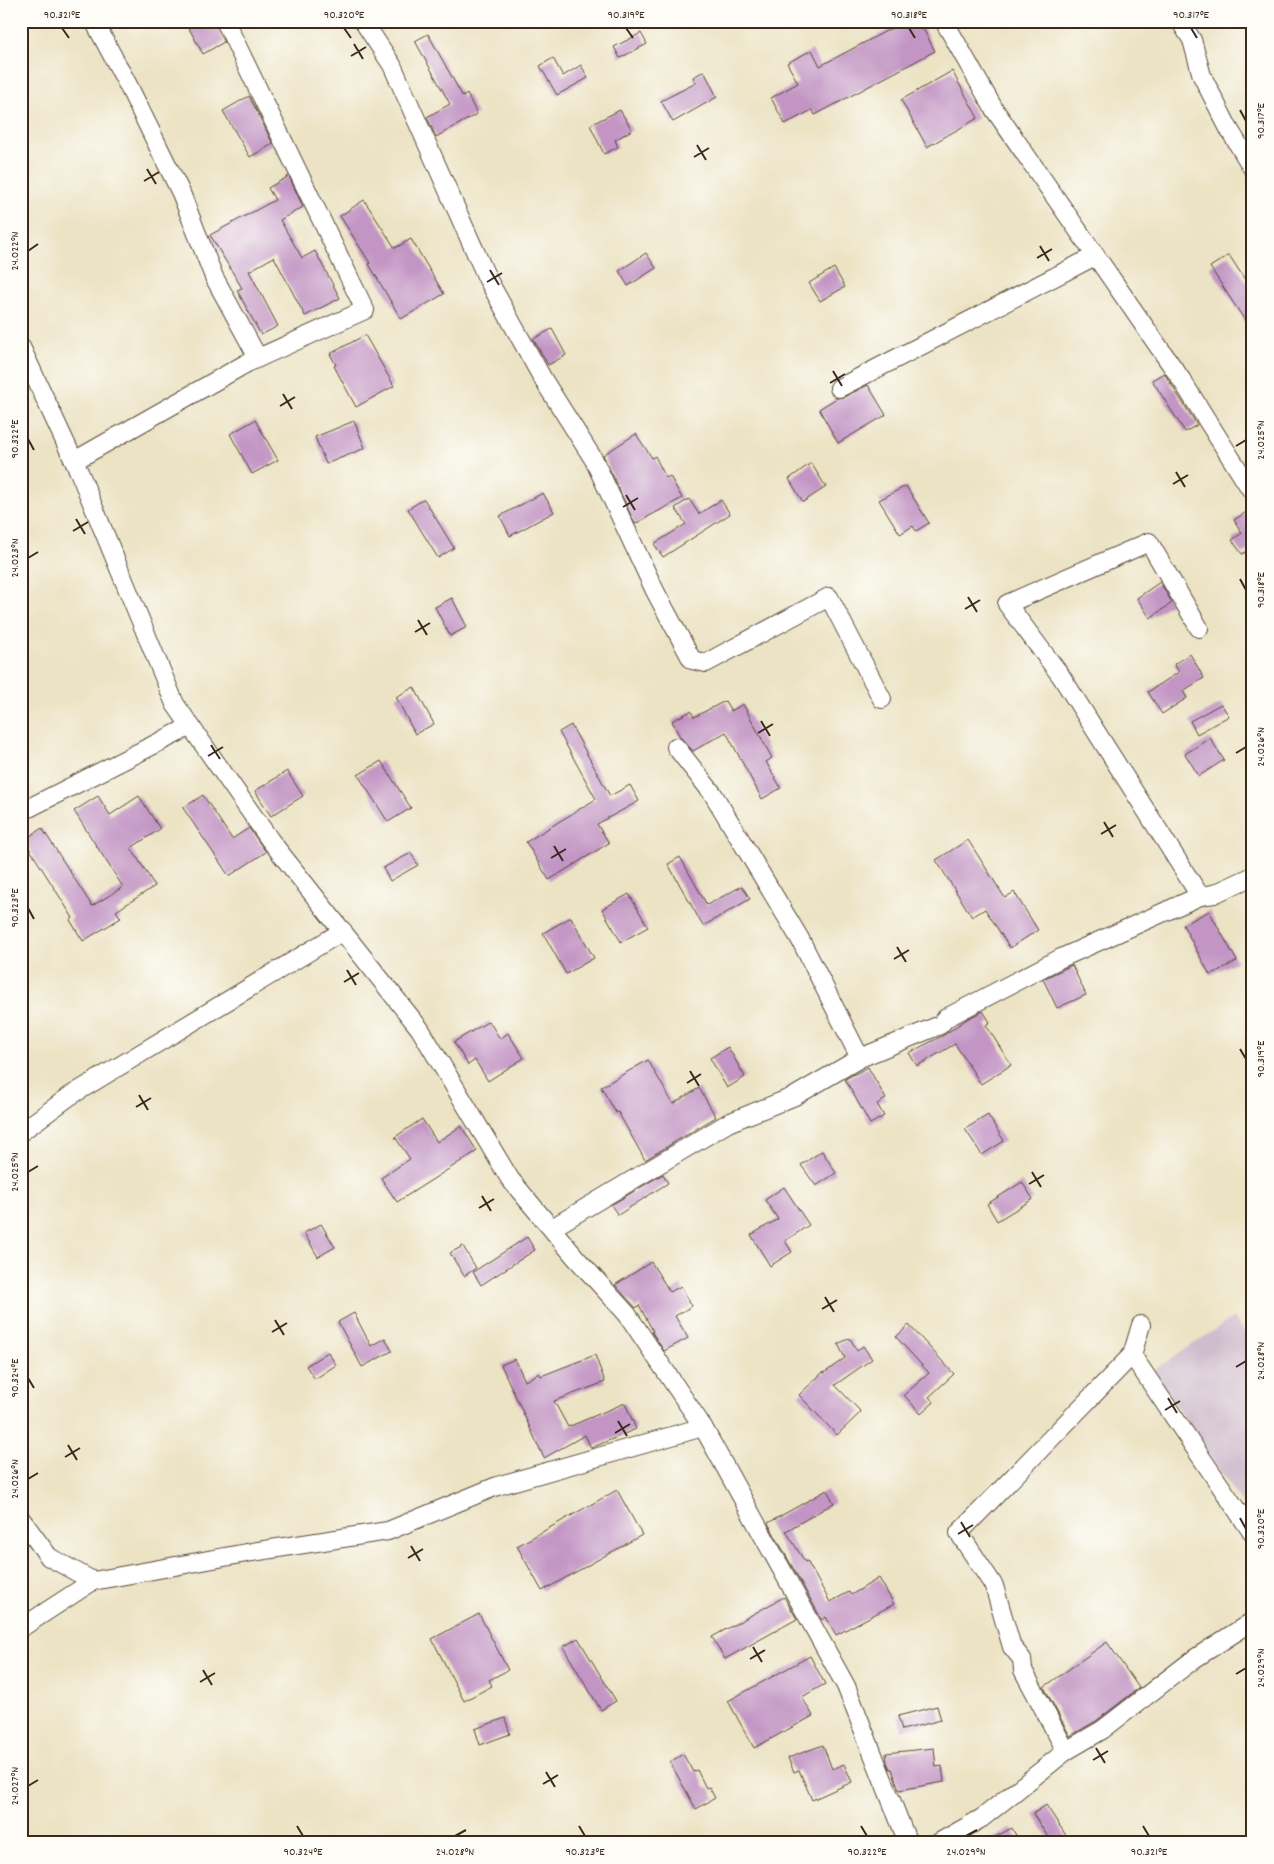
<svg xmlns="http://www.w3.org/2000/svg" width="1274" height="1864" viewBox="0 0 1274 1864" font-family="Dekko,sans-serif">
  <rect width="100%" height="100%" fill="#fdfcf7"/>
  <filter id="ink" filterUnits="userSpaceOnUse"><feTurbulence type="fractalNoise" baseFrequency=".02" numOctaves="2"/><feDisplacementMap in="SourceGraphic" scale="10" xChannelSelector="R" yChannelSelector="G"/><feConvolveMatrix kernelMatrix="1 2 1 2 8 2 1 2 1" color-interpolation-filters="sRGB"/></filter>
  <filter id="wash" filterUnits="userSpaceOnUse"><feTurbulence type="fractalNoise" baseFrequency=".0096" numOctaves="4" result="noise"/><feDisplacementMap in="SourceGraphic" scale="20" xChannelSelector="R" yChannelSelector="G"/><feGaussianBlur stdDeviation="1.12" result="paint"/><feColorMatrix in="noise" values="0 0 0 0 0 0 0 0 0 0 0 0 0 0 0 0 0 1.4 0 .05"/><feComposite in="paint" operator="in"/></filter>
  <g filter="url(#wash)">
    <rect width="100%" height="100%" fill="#ece3c4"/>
    <!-- industrial -->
    <polygon fill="#cfbdce" points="1234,1317 1253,1345 1253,1520 1153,1371"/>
    <g id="blocks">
      <!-- building -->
      <g fill="#c295c4">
        <polygon points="185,21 215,21 224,42 203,54"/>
        <polygon points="905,21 919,21 935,51 815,115 812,110 785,124 771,98 798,83 787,63 812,50 820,66"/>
        <polygon points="641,33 647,44 620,58 614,47"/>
        <polygon points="428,34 463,97 467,94 477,114 436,137 427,117 450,104 415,41"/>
        <polygon points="553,58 563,76 581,65 588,78 557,95 540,66"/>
        <polygon points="704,71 717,97 673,122 661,101 696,83 693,77"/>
        <polygon points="952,71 978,118 927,147 901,100"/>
        <polygon points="249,96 273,144 250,157 223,111"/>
        <polygon points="620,110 632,130 615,140 618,147 604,154 590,125"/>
        <polygon points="289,176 303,207 280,220 302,258 315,251 340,298 305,316 274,257 249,271 278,326 261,335 237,290 242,288 210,235 275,200 268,188"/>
        <polygon points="364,200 395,248 411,239 444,294 401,319 369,264 370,263 340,216"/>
        <polygon points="646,253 656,268 628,286 619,271"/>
        <polygon points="1229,255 1253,292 1253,333 1210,267"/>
        <polygon points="834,268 845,287 820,301 809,283"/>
        <polygon points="552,329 566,355 548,365 533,339"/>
        <polygon points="365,335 394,386 356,407 334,366 336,365 330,354"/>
        <polygon points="1164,373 1197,425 1185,432 1152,380"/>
        <polygon points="868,385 886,415 838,443 819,409 837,398 844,397"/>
        <polygon points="255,420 278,460 252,474 230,434"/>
        <polygon points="354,421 365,448 326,464 315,437"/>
        <polygon points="636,434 652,458 655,456 666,478 670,476 682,498 635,524 603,455"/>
        <polygon points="811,463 826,487 803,502 789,479"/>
        <polygon points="906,486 929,523 916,531 913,526 900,534 879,500"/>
        <polygon points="543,493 554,512 510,536 500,516"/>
        <polygon points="424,499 454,548 438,558 408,509"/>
        <polygon points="689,499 699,514 721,500 730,514 663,557 654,544 686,524 675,508"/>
        <polygon points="1248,511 1253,518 1253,548 1242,554 1232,540 1242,533 1234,520"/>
        <polygon points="1160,582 1172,603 1150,618 1137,598"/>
        <polygon points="452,598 467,627 450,636 435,607"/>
        <polygon points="1190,654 1204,678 1183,691 1187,698 1162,714 1148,692 1179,672 1174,664"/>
        <polygon points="414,687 434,724 415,734 396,697"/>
        <polygon points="725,701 731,711 743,704 772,758 766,762 781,788 762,799 726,732 693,751 680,737 672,721 691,711 694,717"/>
        <polygon points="1221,704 1229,716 1197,734 1190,721"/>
        <polygon points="571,725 610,796 630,785 639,801 597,824 609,843 549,880 526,842 596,799 559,732"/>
        <polygon points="1210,738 1224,760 1199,776 1185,754"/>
        <polygon points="381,761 411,808 388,822 358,775"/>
        <polygon points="287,771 303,796 271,816 255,791"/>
        <polygon points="203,795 232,839 249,828 266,852 229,876 183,808"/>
        <polygon points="98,796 110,815 139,796 160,829 131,848 155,886 116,911 121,918 83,941 70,920 73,918 24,840 42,828 92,906 123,887 74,811"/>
        <polygon points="968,840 1005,898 1014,892 1038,930 1010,948 985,909 972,917 936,860"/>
        <polygon points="411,853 418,865 390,881 383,868"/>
        <polygon points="680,857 707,905 742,886 750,899 703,926 668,864"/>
        <polygon points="629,894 648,927 621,942 602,909"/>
        <polygon points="1209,911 1237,961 1210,975 1183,925"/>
        <polygon points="571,917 594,958 566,974 543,933"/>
        <polygon points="1072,965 1086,995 1057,1008 1043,979"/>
        <polygon points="983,1011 990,1022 986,1025 1011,1065 981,1084 955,1044 917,1066 909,1053 944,1035 967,1019"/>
        <polygon points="489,1021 500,1039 508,1033 524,1058 488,1081 475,1060 468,1065 454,1042"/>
        <polygon points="728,1047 745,1077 727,1088 710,1058"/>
        <polygon points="648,1060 673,1104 699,1088 716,1117 645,1160 618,1112 616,1113 601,1087"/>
        <polygon points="868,1067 886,1099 877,1104 884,1116 870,1124 845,1079"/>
        <polygon points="988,1115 1004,1141 982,1155 965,1129"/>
        <polygon points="422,1119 437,1142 461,1126 477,1151 397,1202 381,1178 410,1159 395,1137"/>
        <polygon points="822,1151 836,1173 816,1186 801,1165"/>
        <polygon points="663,1174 668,1183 618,1215 611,1205"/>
        <polygon points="1022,1182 1033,1199 997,1221 987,1204"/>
        <polygon points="784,1187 809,1225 785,1241 792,1252 770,1266 751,1235 778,1219 765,1200"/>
        <polygon points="321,1224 335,1247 318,1257 304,1233"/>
        <polygon points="527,1237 535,1250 481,1285 473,1272"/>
        <polygon points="463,1246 476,1268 464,1276 450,1253"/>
        <polygon points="651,1262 670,1292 681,1286 692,1306 675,1316 688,1338 664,1351 652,1332 653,1331 639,1305 636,1308 615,1285"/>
        <polygon points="354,1313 371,1346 385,1338 392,1351 362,1367 338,1322"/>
        <polygon points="909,1325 954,1374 929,1397 934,1402 921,1414 904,1395 929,1373 896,1337"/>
        <polygon points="850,1338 857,1351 863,1346 872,1359 835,1385 861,1412 837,1435 799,1395 823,1372 824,1373 845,1358 838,1344"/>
        <polygon points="328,1352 336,1365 315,1379 306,1366"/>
        <polygon points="595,1355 605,1382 554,1401 568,1427 625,1403 636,1429 591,1448 585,1435 544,1458 501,1365 515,1359 525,1381 539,1373 541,1376"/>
        <polygon points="617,1490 642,1535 542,1591 517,1546"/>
        <polygon points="827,1490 834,1503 786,1531 805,1562 807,1561 830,1602 849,1592 851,1595 879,1578 894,1604 836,1635 826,1617 822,1620 768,1523"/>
        <polygon points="784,1597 797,1619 725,1659 712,1637"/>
        <polygon points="479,1614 508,1670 489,1680 492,1686 464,1701 432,1639"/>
        <polygon points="578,1638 616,1701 601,1710 563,1647"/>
        <polygon points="1107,1642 1139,1688 1096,1721 1070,1736 1044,1687"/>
        <polygon points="810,1656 825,1684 802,1697 813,1716 754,1748 728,1701"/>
        <polygon points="937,1706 941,1720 902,1730 898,1716"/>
        <polygon points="505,1718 510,1734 480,1745 475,1729"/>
        <polygon points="823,1745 832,1769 844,1764 852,1782 812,1800 799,1770 794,1772 788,1758"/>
        <polygon points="934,1748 936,1767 942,1766 944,1782 899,1790 892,1769 890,1769 887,1762 886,1753"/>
        <polygon points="683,1754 693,1772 697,1770 706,1788 709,1787 715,1798 696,1809 670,1762"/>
        <polygon points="1046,1805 1071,1843 1052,1843 1033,1814"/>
        <polygon points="1012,1828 1020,1843 984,1843"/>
      </g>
    </g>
  </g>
  <g filter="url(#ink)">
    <use href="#blocks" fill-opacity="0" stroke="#564637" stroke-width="1"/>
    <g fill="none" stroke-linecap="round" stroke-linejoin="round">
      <defs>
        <g id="minor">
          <polyline points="94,21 128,85 181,193 214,277 258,358"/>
          <polyline points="363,21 392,65 487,278 544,381 594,460 655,591 692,660 706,663 829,597 882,699"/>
          <polyline points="944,21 994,109 1181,379 1253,493"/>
          <polyline points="1180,21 1192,40 1202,76 1229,129 1253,169"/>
          <polyline points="21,347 80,474 175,704 270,840 420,1029 510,1179 576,1258 627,1314 703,1427 846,1686 908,1843"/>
          <polyline points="839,388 1095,256"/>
          <polyline points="74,461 247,363 365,310 225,21"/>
          <polyline points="1199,628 1149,542 1007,604 1061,676 1200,896"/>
          <polyline points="676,747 713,794 800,939 860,1058"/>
          <polyline points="21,812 191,726"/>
          <polyline points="21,1132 70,1096 343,931"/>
          <polyline points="552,1228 728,1123 795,1096 860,1058 940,1025 946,1018 1059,959 1200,896 1214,894 1253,876"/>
          <polyline points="1132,1355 1253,1534"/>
          <polyline points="21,1519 49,1557 93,1581"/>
          <polyline points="21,1628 93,1581 252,1552 388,1531 497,1486 703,1427"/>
          <polyline points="1066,1751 1102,1730 1194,1659 1253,1621"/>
          <polyline points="938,1843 982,1818 1066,1751 1023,1670 1022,1659 1012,1647 994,1586 959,1533 1132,1355 1141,1325"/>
        </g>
      </defs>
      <!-- minor casing -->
      <use href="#minor" stroke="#564637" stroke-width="20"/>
      <!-- minor -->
      <use href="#minor" stroke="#fff" stroke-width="18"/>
    </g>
  </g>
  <!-- ticks -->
  <path fill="none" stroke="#3b2a1e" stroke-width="2" d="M62,28l7,10M344,28l7,10M626,28l7,10M909,28l6,10M1191,28l6,10M354,44l9,15M351,56l15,-9M1240,110l6,11M697,145l9,15M694,157l15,-9M147,169l9,15M144,181l15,-9M1040,246l9,15M28,251l10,-7M1037,258l15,-9M490,270l9,15M487,282l15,-9M833,371l9,15M830,383l15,-9M283,394l9,15M280,406l15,-9M28,439l6,11M1236,446l10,-6M1176,472l9,15M1173,484l15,-9M626,495l9,15M623,507l15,-9M76,519l9,15M73,531l15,-9M28,558l10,-6M1240,579l6,11M968,597l9,15M965,609l15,-9M418,620l9,15M415,632l15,-9M761,721l9,15M758,733l15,-9M211,745l9,14M1236,753l10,-6M208,756l15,-9M1104,822l9,15M1101,834l15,-9M554,846l9,15M551,858l15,-9M28,908l6,11M897,947l9,15M894,959l15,-9M347,970l9,15M344,982l15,-9M1240,1049l6,10M690,1071l9,15M687,1083l14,-9M139,1095l9,15M136,1107l15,-9M28,1172l10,-6M1032,1172l9,15M1029,1184l15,-9M482,1196l9,15M479,1208l15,-9M825,1297l9,15M822,1309l15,-9M275,1320l9,15M272,1332l15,-9M1236,1367l10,-6M28,1378l6,10M1168,1398l9,15M1165,1410l15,-9M618,1421l9,15M615,1433l15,-9M68,1445l9,15M65,1457l15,-9M28,1479l10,-6M1240,1518l6,11M961,1522l9,15M958,1534l15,-9M411,1546l9,15M408,1558l15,-9M753,1647l9,15M750,1659l15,-9M203,1670l9,15M1236,1674l10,-6M200,1682l15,-9M1096,1748l9,15M1093,1760l15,-9M546,1772l9,15M543,1784l15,-9M28,1786l10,-6M297,1826l6,10M579,1826l6,10M861,1826l6,10M1143,1826l6,10M455,1836l11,-6M966,1836l11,-6"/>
  <!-- margin -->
  <rect width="1274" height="1864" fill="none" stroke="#fdfcf7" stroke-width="55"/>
  <rect x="28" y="28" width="1218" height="1808" fill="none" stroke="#3b2a1e" stroke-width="2"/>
  <g font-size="12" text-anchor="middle" fill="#3b2a1e">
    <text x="62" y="18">90.321°E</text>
    <text x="344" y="18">90.320°E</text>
    <text x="626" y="18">90.319°E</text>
    <text x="909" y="18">90.318°E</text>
    <text x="1191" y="18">90.317°E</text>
    <text transform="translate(1260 121) rotate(-90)" y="4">90.317°E</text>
    <text transform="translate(14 251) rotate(-90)" y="4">24.022°N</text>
    <text transform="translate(14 439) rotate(-90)" y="4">90.322°E</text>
    <text transform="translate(1260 440) rotate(-90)" y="4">24.025°N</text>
    <text transform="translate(14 558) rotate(-90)" y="4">24.023°N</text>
    <text transform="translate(1260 590) rotate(-90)" y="4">90.318°E</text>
    <text transform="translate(1260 747) rotate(-90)" y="4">24.026°N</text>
    <text transform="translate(14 908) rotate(-90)" y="4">90.323°E</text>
    <text transform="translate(1260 1059) rotate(-90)" y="4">90.319°E</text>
    <text transform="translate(14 1172) rotate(-90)" y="4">24.025°N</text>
    <text transform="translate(1260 1361) rotate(-90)" y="4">24.028°N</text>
    <text transform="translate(14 1378) rotate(-90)" y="4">90.324°E</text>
    <text transform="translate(14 1479) rotate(-90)" y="4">24.026°N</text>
    <text transform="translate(1260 1529) rotate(-90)" y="4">90.320°E</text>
    <text transform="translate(1260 1668) rotate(-90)" y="4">24.029°N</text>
    <text transform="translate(14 1786) rotate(-90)" y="4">24.027°N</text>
    <text x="303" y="1855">90.324°E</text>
    <text x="455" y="1855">24.028°N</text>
    <text x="585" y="1855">90.323°E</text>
    <text x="867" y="1855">90.322°E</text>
    <text x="966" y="1855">24.029°N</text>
    <text x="1149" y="1855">90.321°E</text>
  </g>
</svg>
